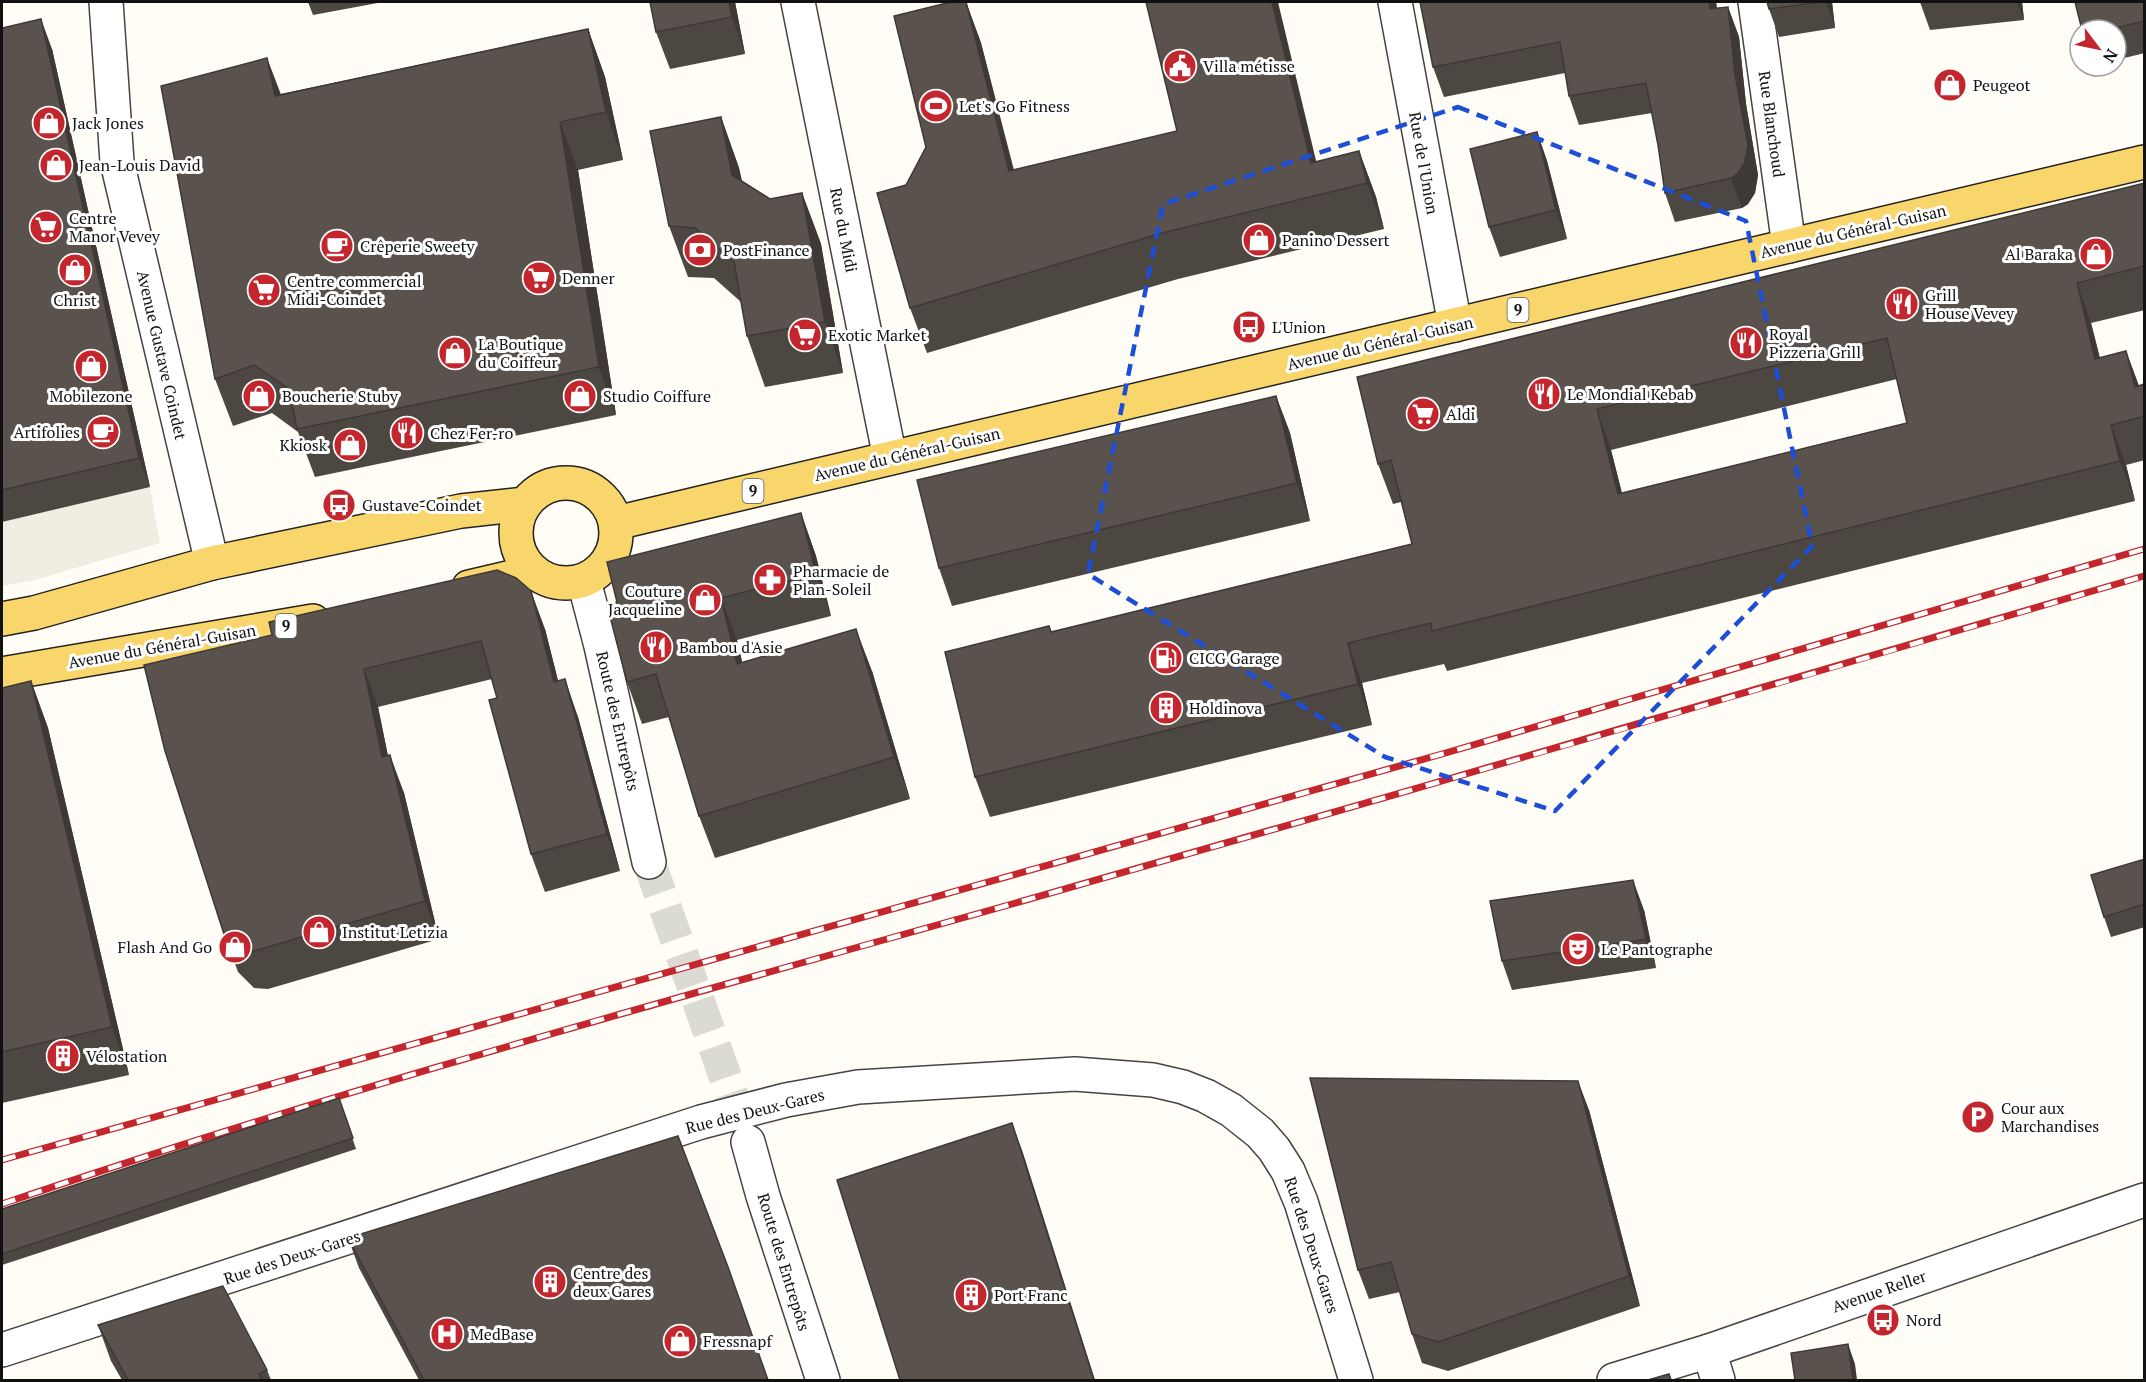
<svg xmlns="http://www.w3.org/2000/svg" width="2146" height="1382" viewBox="0 0 2146 1382" font-family="'PT Serif',serif">
  <rect width="100%" height="100%" fill="#fffdf5"/>
  <!-- plaza -->
  <polygon fill="#f1ede2" points="150,487 160,543 35,580 2,586 2,522"/>
  <g fill="none" stroke-linecap="round" stroke-linejoin="round">
    <!-- tertiary-tunnel -->
    <polyline stroke="#dbdad3" stroke-width="33" stroke-dasharray="33 16" stroke-linecap="butt" points="649,862 747,1138"/>
    <defs>
      <g id="minor">
        <polyline points="106,2 117,162 212,563"/>
        <polyline points="798,2 890,458"/>
        <polyline points="1395,2 1455,325"/>
        <polyline points="1755,2 1789,246"/>
        <polyline points="2,1350 701,1122 786,1100 858,1087 1075,1074 1153,1080 1183,1087 1206,1096 1231,1110 1260,1133 1274,1149 1288,1171 1301,1202 1356,1380"/>
        <polyline points="1709,1351 1718,1380"/>
      </g>
      <g id="tertiary">
        <polyline points="584,581 601,646 649,862"/>
        <polyline points="748,1142 763,1196 823,1380"/>
        <polyline points="1614,1380 1709,1351 2144,1200"/>
      </g>
      <g id="primary">
        <circle cx="566" cy="533" r="50"/>
        <polyline points="616,523 2144,162"/>
        <polyline points="469,587 534,572"/>
        <polyline points="2,619 34,613 212,563 461,511 525,504"/>
        <polyline points="2,674 313,621"/>
      </g>
    </defs>
    <!-- minor casing -->
    <use href="#minor" stroke="#444" stroke-width="36"/>
    <!-- tertiary casing -->
    <use href="#tertiary" stroke="#444" stroke-width="36"/>
    <!-- primary casing -->
    <use href="#primary" stroke="#222" stroke-width="36"/>
    <!-- minor -->
    <use href="#minor" stroke="#fff" stroke-width="33"/>
    <!-- tertiary -->
    <use href="#tertiary" stroke="#fff" stroke-width="33"/>
    <!-- primary -->
    <use href="#primary" stroke="#f9d66b" stroke-width="33"/>
    <defs>
      <g id="rail">
        <polyline points="2,1160 1449,752 2144,549"/>
        <path d="M2,1204c332,-113 672,-205 1010,-300 378,-107 756,-217 1132,-328"/>
      </g>
    </defs>
    <!-- rail casing -->
    <use href="#rail" stroke="#c4262e" stroke-width="7"/>
    <!-- rail -->
    <use href="#rail" stroke="#fff" stroke-width="4.5" stroke-dasharray="14" stroke-linecap="butt"/>
  </g>
  <!-- wall -->
  <g fill="#4d4742" fill-rule="evenodd">
    <polygon points="308,2 383,2 313,15"/>
    <polygon points="735,2 745,54 670,69 656,32"/>
    <polygon points="966,2 981,43 1014,170 1317,162 1359,151 1376,197 1384,229 1178,279 927,353 910,308 906,185 926,147"/>
    <polygon points="1716,2 1717,8 1728,7 1739,37 1746,104 1758,175 1755,193 1748,204 1742,208 1675,222 1665,193 1658,145 1652,113 1579,125 1569,96 1565,73 1444,97 1433,67"/>
    <polygon points="1767,2 1832,2 1835,28 1779,37 1769,9"/>
    <polygon points="1920,2 2022,2 2024,20 1930,30"/>
    <polygon points="2145,2 2145,53 2116,60 2116,30 2082,30"/>
    <polygon points="2,28 52,49 150,487 2,522"/>
    <polygon points="588,29 605,77 623,160 578,170 616,415 315,477 298,432 272,413 233,426 215,379 281,94"/>
    <polygon points="721,117 739,168 742,181 770,199 802,193 821,244 843,373 765,387 747,336 741,302 714,278 688,277 669,226"/>
    <polygon points="1537,132 1547,161 1567,239 1500,257 1489,227"/>
    <path d="M2145,183v127l-54,13 9,35 26,-7 13,35 6,-1v75l-19,5 9,36 -688,170 -3,-7 -82,19 10,42 -382,92 -15,-40 77,-145 360,-88 -11,-42 -8,2 -15,-40zM1897,379l10,44 -285,70 -11,-43z"/>
    <polygon points="1276,396 1290,433 1310,521 952,606 939,568"/>
    <polygon points="801,513 816,556 831,616 737,640 742,663 872,671 910,799 715,858 699,816 669,717 642,724 627,682"/>
    <polygon points="545,629 558,681 578,717 620,871 545,892 531,854 497,698 492,679 378,707 388,756 404,793 439,939 268,989 254,988 238,972 224,934 144,665"/>
    <polygon points="31,681 48,728 129,1075 2,1103 2,688"/>
    <polygon points="2145,859 2145,927 2111,937 2104,917"/>
    <polygon points="1644,910 1656,968 1512,990 1502,961"/>
    <polygon points="339,1098 356,1149 2,1265 2,1209"/>
    <polygon points="1589,1110 1640,1306 1448,1371 1422,1363 1412,1334 1400,1292 1369,1299 1358,1270"/>
    <polygon points="348,1238 769,1380 419,1380 359,1268"/>
    <polygon points="98,1325 267,1370 271,1380 122,1380 111,1361"/>
  </g>
  <!-- shaded-wall -->
  <g fill="#3f3936">
    <polygon points="729,2 735,2 745,54 732,17"/>
    <polygon points="966,2 981,43 1025,217 1009,171"/>
    <polygon points="1272,2 1278,2 1324,194 1311,163"/>
    <polygon points="1709,2 1716,2 1720,39 1710,9"/>
    <polygon points="1826,2 1832,2 1835,28"/>
    <polygon points="2017,2 2022,2 2024,20"/>
    <polygon points="1728,7 1739,37 1746,104 1758,175 1755,193 1748,204 1742,208 1731,178 1735,75"/>
    <polygon points="41,19 52,49 150,487 139,458"/>
    <polygon points="588,29 605,77 623,160 606,112"/>
    <polygon points="267,58 285,105 275,96"/>
    <polygon points="721,117 739,168 751,226 732,175"/>
    <polygon points="560,122 578,170 616,415 599,367"/>
    <polygon points="1537,132 1547,161 1567,239 1556,210"/>
    <polygon points="1359,151 1376,197 1384,229 1367,183"/>
    <polygon points="802,193 821,244 843,373 825,322"/>
    <polygon points="2077,283 2091,323 2110,399 2095,359"/>
    <polygon points="2126,351 2141,392 2135,387"/>
    <polygon points="1276,396 1290,433 1310,521 1297,483"/>
    <polygon points="1597,409 1611,450 1632,534 1618,494"/>
    <polygon points="2111,425 2126,465 2135,501 2120,461"/>
    <polygon points="801,513 816,556 831,616 816,574"/>
    <polygon points="531,591 545,629 568,720 554,682"/>
    <polygon points="721,598 737,640 753,707 737,664"/>
    <polygon points="856,629 872,671 910,799 894,757"/>
    <polygon points="1348,643 1362,683 1372,725 1358,684"/>
    <polygon points="364,669 378,707 396,795 382,757"/>
    <polygon points="565,679 578,717 620,871 607,834"/>
    <polygon points="31,681 48,728 129,1075 112,1027"/>
    <polygon points="390,755 404,793 439,939 425,901"/>
    <polygon points="1633,880 1644,910 1656,968 1646,939"/>
    <polygon points="1578,1081 1589,1110 1640,1306 1629,1276"/>
    <polygon points="1012,1123 1023,1153 1095,1380 1094,1380"/>
    <polygon points="1848,1344 1855,1364 1857,1380 1853,1380"/>
  </g>
  <!-- building -->
  <g fill="#5a524d" stroke="#3f3936" stroke-width="1.5" fill-rule="evenodd">
    <polygon points="650,2 729,2 732,17 656,32"/>
    <polygon points="951,2 966,2 1009,171 1177,131 1146,2 1272,2 1311,163 1359,151 1367,183 1162,233 910,308 877,193 906,185 926,147 894,16"/>
    <polygon points="1420,2 1709,2 1710,9 1728,7 1735,75 1748,146 1744,164 1737,174 1731,178 1665,193 1658,145 1646,83 1569,96 1560,42 1433,67"/>
    <polygon points="1767,2 1821,2 1769,9"/>
    <polygon points="2075,2 2145,2 2145,21 2107,30 2082,30"/>
    <polygon points="41,19 139,458 2,490 2,28"/>
    <polygon points="588,29 606,112 560,122 599,367 297,429 289,389 254,365 215,379 161,86 267,58 275,96"/>
    <polygon points="721,117 732,175 770,199 802,193 825,322 747,336 734,262 695,228 669,226 650,131"/>
    <polygon points="1537,132 1556,210 1489,227 1470,149"/>
    <path d="M2145,183v83l-68,17 18,76 31,-8 9,36 9,-3 1,1v31l-34,9 9,36 -688,170 -1,-8 -83,20 10,41 -383,93 -30,-125 104,-26 2,6 361,-88 -21,-84 -13,4 -21,-87zM1887,338l20,85 -289,71 -21,-85z"/>
    <polygon points="1276,396 1297,483 939,568 917,480"/>
    <polygon points="801,513 816,574 721,598 737,664 856,629 894,757 699,816 656,674 627,682 607,605 617,602 607,562"/>
    <polygon points="497,570 516,578 531,591 554,682 565,679 607,834 531,854 489,700 497,698 481,641 364,669 382,757 390,755 425,901 254,951 241,950 224,934 165,751 144,665 272,635 269,622"/>
    <polygon points="31,681 112,1027 2,1052 2,688"/>
    <polygon points="2145,859 2145,904 2104,917 2091,875"/>
    <polygon points="1633,880 1646,939 1502,961 1490,901"/>
    <polygon points="1310,1078 1578,1081 1629,1276 1438,1342 1412,1334 1391,1262 1358,1270"/>
    <polygon points="339,1098 353,1138 2,1254 2,1209"/>
    <polygon points="1012,1123 1094,1380 900,1380 837,1180"/>
    <polygon points="678,1136 728,1267 768,1380 424,1380 348,1238"/>
    <polygon points="223,1286 267,1370 259,1374 262,1380 128,1380 98,1325"/>
    <polygon points="1848,1344 1853,1380 1795,1380 1791,1353"/>
    <polygon points="1669,1374 1671,1380 1648,1380"/>
  </g>
  <!-- marked area -->
  <path fill="none" stroke="#1d4ed8" stroke-width="4.5" stroke-dasharray="12 8" stroke-linejoin="round" d="M1458,107l288,114 66,325 -257,265 -170,-54 -297,-183 75,-370z"/>
  <!-- icons -->
  <defs>
    <symbol id="civic-disc" viewBox="-11 -11 22 22"><circle r="9.5" fill="#c4262e" stroke="#fff"/><path d="M-.6-6.5H3V-4.5H.6V-3L4-1V1h2V6H-6V1h2V-1L-.6-3ZM-1.2 2.5V6h2.4V2.5Z" fill="#fff"/></symbol>
    <symbol id="shop-disc" viewBox="-11 -11 22 22"><circle r="9.5" fill="#c4262e" stroke="#fff"/><path d="M-5-2.5h2.3a2.7 3.5 0 0 1 5.4 0H5L5.5 6h-11ZM-1.5-2.5h3a1.5 2.3 0 0 0-3 0Z" fill="#fff"/></symbol>
    <symbol id="stadium-disc" viewBox="-11 -11 22 22"><circle r="9.5" fill="#c4262e" stroke="#fff"/><path d="M0-5a6.5 5 0 1 0 0 10a6.5 5 0 1 0 0-10ZM-3.5-1.8h7v3.6h-7Z" fill="#fff"/></symbol>
    <symbol id="supermarket-disc" viewBox="-11 -11 22 22"><circle r="9.5" fill="#c4262e" stroke="#fff"/><path d="M-6-5.5h2.5l.6 2H6L4.5 2H-2.5L-4.4-4H-6ZM-1.5 3.2a1.3 1.3 0 1 0 .1 0ZM3 3.2a1.3 1.3 0 1 0 .1 0Z" fill="#fff"/></symbol>
    <symbol id="cafe-disc" viewBox="-11 -11 22 22"><circle r="9.5" fill="#c4262e" stroke="#fff"/><path d="M-5.5-4.5H6V0H3Q3 3.5 0 3.5H-2.5Q-5.5 3.5-5.5 0ZM3-3.2v2h1.7v-2ZM-6 4.5H4V6H-6Z" fill="#fff"/></symbol>
    <symbol id="bank-disc" viewBox="-11 -11 22 22"><circle r="9.5" fill="#c4262e" stroke="#fff"/><path d="M-6-4H6V4H-6ZM0-2.3a2.3 2.3 0 1 0 0 4.6a2.3 2.3 0 1 0 0-4.6Z" fill="#fff"/></symbol>
    <symbol id="restaurant-disc" viewBox="-11 -11 22 22"><circle r="9.5" fill="#c4262e" stroke="#fff"/><path d="M-5-6h1v4h1v-4h1v4h1v-4h1v5L-1.5 .5V6h-2V.5L-5-1ZM5-6V6H3V1.5H1.5Q1.5-4 5-6Z" fill="#fff"/></symbol>
    <symbol id="bus-disc" viewBox="-11 -11 22 22"><circle r="9.5" fill="#c4262e" stroke="#fff"/><path d="M-5-6H5V4H4V6H2V4H-2V6H-4V4H-5ZM-3.5-4V0h7V-4ZM-3.5 1.2v1.5H-2V1.2ZM2 1.2v1.5H3.5V1.2Z" fill="#fff"/></symbol>
    <symbol id="pharmacy-disc" viewBox="-11 -11 22 22"><circle r="9.5" fill="#c4262e" stroke="#fff"/><path d="M-2-6h4v4h4v4h-4v4h-4v-4h-4v-4h4Z" fill="#fff"/></symbol>
    <symbol id="fuel-disc" viewBox="-11 -11 22 22"><circle r="9.5" fill="#c4262e" stroke="#fff"/><path d="M-5.5-6h7V0h2V4h1.3V-2.5L3-4.5l.8-.8L6-3V5H2.5V1h-1V6h-7ZM-4.2-4.7v3.2H.2V-4.7Z" fill="#fff"/></symbol>
    <symbol id="building-disc" viewBox="-11 -11 22 22"><circle r="9.5" fill="#c4262e" stroke="#fff"/><path d="M-4-6H4V6H1V3H-1V6H-4ZM-2.5-4.3h1.7v1.8h-1.7ZM.8-4.3h1.7v1.8H.8ZM-2.5-1h1.7V.8h-1.7ZM.8-1h1.7V.8H.8Z" fill="#fff"/></symbol>
    <symbol id="theatre-disc" viewBox="-11 -11 22 22"><circle r="9.5" fill="#c4262e" stroke="#fff"/><path d="M-5-5.5Q0-4 5-5.5V0Q5 5 0 6Q-5 5-5 0ZM-3.3-2.5H-1v1.5H-3.3ZM1-2.5H3.3v1.5H1ZM-2.8 1Q0 5.5 2.8 1Z" fill="#fff"/></symbol>
    <symbol id="parking-disc" viewBox="-11 -11 22 22"><circle r="9.5" fill="#c4262e" stroke="#fff"/><path d="M-3.5-5.5H1a3.5 3.5 0 0 1 0 7H-1V5.5H-3.5ZM-1-3.4V-.6H.8a1.4 1.4 0 0 0 0-2.8Z" fill="#fff"/></symbol>
    <symbol id="hospital-disc" viewBox="-11 -11 22 22"><circle r="9.5" fill="#c4262e" stroke="#fff"/><path d="M-5-5h3v3.5h4V-5h3V5h-3V1.5h-4V5h-3Z" fill="#fff"/></symbol>
  </defs>
  <g fill-rule="evenodd">
    <use href="#civic-disc" x="1161" y="47" width="38" height="38"/>
    <use href="#shop-disc" x="1931" y="66" width="38" height="38"/>
    <use href="#stadium-disc" x="917" y="87" width="38" height="38"/>
    <use href="#shop-disc" x="30" y="104" width="38" height="38"/>
    <use href="#shop-disc" x="37" y="146" width="38" height="38"/>
    <use href="#supermarket-disc" x="27" y="208" width="38" height="38"/>
    <use href="#shop-disc" x="1240" y="221" width="38" height="38"/>
    <use href="#cafe-disc" x="318" y="227" width="38" height="38"/>
    <use href="#bank-disc" x="681" y="231" width="38" height="38"/>
    <use href="#shop-disc" x="2077" y="235" width="38" height="38"/>
    <use href="#shop-disc" x="56" y="251" width="38" height="38"/>
    <use href="#supermarket-disc" x="520" y="259" width="38" height="38"/>
    <use href="#supermarket-disc" x="245" y="271" width="38" height="38"/>
    <use href="#restaurant-disc" x="1883" y="285" width="38" height="38"/>
    <use href="#bus-disc" x="1230" y="308" width="38" height="38"/>
    <use href="#supermarket-disc" x="786" y="316" width="38" height="38"/>
    <use href="#restaurant-disc" x="1727" y="324" width="38" height="38"/>
    <use href="#shop-disc" x="436" y="334" width="38" height="38"/>
    <use href="#shop-disc" x="72" y="347" width="38" height="38"/>
    <use href="#restaurant-disc" x="1525" y="375" width="38" height="38"/>
    <use href="#shop-disc" x="240" y="377" width="38" height="38"/>
    <use href="#shop-disc" x="561" y="377" width="38" height="38"/>
    <use href="#supermarket-disc" x="1404" y="395" width="38" height="38"/>
    <use href="#cafe-disc" x="84" y="413" width="38" height="38"/>
    <use href="#restaurant-disc" x="388" y="414" width="38" height="38"/>
    <use href="#shop-disc" x="331" y="426" width="38" height="38"/>
    <use href="#bus-disc" x="320" y="486" width="38" height="38"/>
    <use href="#pharmacy-disc" x="751" y="561" width="38" height="38"/>
    <use href="#shop-disc" x="686" y="581" width="38" height="38"/>
    <use href="#restaurant-disc" x="637" y="628" width="38" height="38"/>
    <use href="#fuel-disc" x="1147" y="639" width="38" height="38"/>
    <use href="#building-disc" x="1147" y="689" width="38" height="38"/>
    <use href="#shop-disc" x="300" y="913" width="38" height="38"/>
    <use href="#shop-disc" x="216" y="928" width="38" height="38"/>
    <use href="#theatre-disc" x="1559" y="930" width="38" height="38"/>
    <use href="#building-disc" x="44" y="1037" width="38" height="38"/>
    <use href="#parking-disc" x="1959" y="1098" width="38" height="38"/>
    <use href="#building-disc" x="531" y="1263" width="38" height="38"/>
    <use href="#building-disc" x="952" y="1276" width="38" height="38"/>
    <use href="#bus-disc" x="1864" y="1301" width="38" height="38"/>
    <use href="#hospital-disc" x="428" y="1315" width="38" height="38"/>
    <use href="#shop-disc" x="661" y="1322" width="38" height="38"/>
  </g>
  <g text-anchor="middle" stroke-width="6" stroke-linejoin="round" paint-order="stroke">
    <!-- shield labels -->
    <g fill="#fff" stroke="#585858" stroke-width="1.5">
      <rect x="1507.5" y="298" width="21" height="24" rx="4.5"/>
      <rect x="742.5" y="479" width="21" height="24" rx="4.5"/>
      <rect x="275.5" y="614" width="21" height="24" rx="4.5"/>
    </g>
    <g font-size="15" font-weight="bold" fill="#111">
      <text x="1518" y="315">9</text>
      <text x="753" y="496">9</text>
      <text x="286" y="631">9</text>
    </g>
    <!-- poi labels -->
    <g font-size="16" fill="#111" stroke="#fff" text-anchor="start">
      <text x="1203" y="72">Villa métisse</text>
      <text x="1973" y="91">Peugeot</text>
      <text x="959" y="112">Let's Go Fitness</text>
      <text x="72" y="129">Jack Jones</text>
      <text x="79" y="171">Jean-Louis David</text>
      <text x="69" y="224">Centre<tspan x="69" dy="18">Manor Vevey</tspan></text>
      <text x="1282" y="246">Panino Dessert</text>
      <text x="360" y="252">Crêperie Sweety</text>
      <text x="723" y="256">PostFinance</text>
      <text x="2073" y="260" text-anchor="end">Al Baraka</text>
      <text x="562" y="284">Denner</text>
      <text x="287" y="287">Centre commercial<tspan x="287" dy="18">Midi-Coindet</tspan></text>
      <text x="1925" y="301">Grill<tspan x="1925" dy="18">House Vevey</tspan></text>
      <text x="75" y="306" text-anchor="middle">Christ</text>
      <text x="1272" y="333">L'Union</text>
      <text x="1769" y="340">Royal<tspan x="1769" dy="18">Pizzeria Grill</tspan></text>
      <text x="828" y="341">Exotic Market</text>
      <text x="478" y="350">La Boutique<tspan x="478" dy="18">du Coiffeur</tspan></text>
      <text x="1567" y="400">Le Mondial Kebab</text>
      <text x="91" y="402" text-anchor="middle">Mobilezone</text>
      <text x="282" y="402">Boucherie Stuby</text>
      <text x="603" y="402">Studio Coiffure</text>
      <text x="1446" y="420">Aldi</text>
      <text x="80" y="438" text-anchor="end">Artifolies</text>
      <text x="430" y="439">Chez Fer-ro</text>
      <text x="327" y="451" text-anchor="end">Kkiosk</text>
      <text x="362" y="511">Gustave-Coindet</text>
      <text x="793" y="577">Pharmacie de<tspan x="793" dy="18">Plan-Soleil</tspan></text>
      <text x="682" y="597" text-anchor="end">Couture<tspan x="682" dy="18">Jacqueline</tspan></text>
      <text x="679" y="653">Bambou d'Asie</text>
      <text x="1189" y="664">CICG Garage</text>
      <text x="1189" y="714">Holdinova</text>
      <text x="342" y="938">Institut Letizia</text>
      <text x="212" y="953" text-anchor="end">Flash And Go</text>
      <text x="1601" y="955">Le Pantographe</text>
      <text x="86" y="1062">Vélostation</text>
      <text x="2001" y="1114">Cour aux<tspan x="2001" dy="18">Marchandises</tspan></text>
      <text x="573" y="1279">Centre des<tspan x="573" dy="18">deux Gares</tspan></text>
      <text x="994" y="1301">Port Franc</text>
      <text x="1906" y="1326">Nord</text>
      <text x="470" y="1340">MedBase</text>
      <text x="703" y="1347">Fressnapf</text>
    </g>
    <!-- street labels -->
    <g font-size="16" fill="#111" stroke="#fff">
      <text transform="translate(1772 124) rotate(82)" y="6">Rue Blanchoud</text>
      <text transform="translate(1424 163) rotate(80)" y="6">Rue de l'Union</text>
      <text transform="translate(844 230) rotate(79)" y="6">Rue du Midi</text>
      <text transform="translate(1853 231) rotate(-13)" y="6">Avenue du Général-Guisan</text>
      <text transform="translate(1380 343) rotate(-13)" y="6">Avenue du Général-Guisan</text>
      <text transform="translate(162 355) rotate(77)" y="6">Avenue Gustave Coindet</text>
      <text transform="translate(907 454) rotate(-13)" y="6">Avenue du Général-Guisan</text>
      <text transform="translate(162 646) rotate(-10)" y="6">Avenue du Général-Guisan</text>
      <text transform="translate(618 721) rotate(77)" y="6">Route des Entrepôts</text>
      <text transform="translate(755 1111) rotate(-14)" y="6">Rue des Deux-Gares</text>
      <text transform="translate(1312 1245) rotate(72)" y="6">Rue des Deux-Gares</text>
      <text transform="translate(292 1257) rotate(-18)" y="6">Rue des Deux-Gares</text>
      <text transform="translate(784 1262) rotate(73)" y="6">Route des Entrepôts</text>
      <text transform="translate(1879 1291) rotate(-19)" y="6">Avenue Reller</text>
    </g>
  </g>
  <!-- border -->
  <rect width="2146" height="1382" fill="none" stroke="#111111" stroke-width="6"/>
  <!-- north arrow -->
  <g transform="translate(2098 48) rotate(122)"><circle r="28" fill="#ffffff" stroke="#a0a0a0" stroke-width="1.5"/>
  <path d="M0-4.5L10 22L0 15L-10 22Z" fill="#c4262e"/>
  <text y="-9" font-size="16" font-weight="bold" text-anchor="middle" fill="#111111">N</text>
  </g>
</svg>
